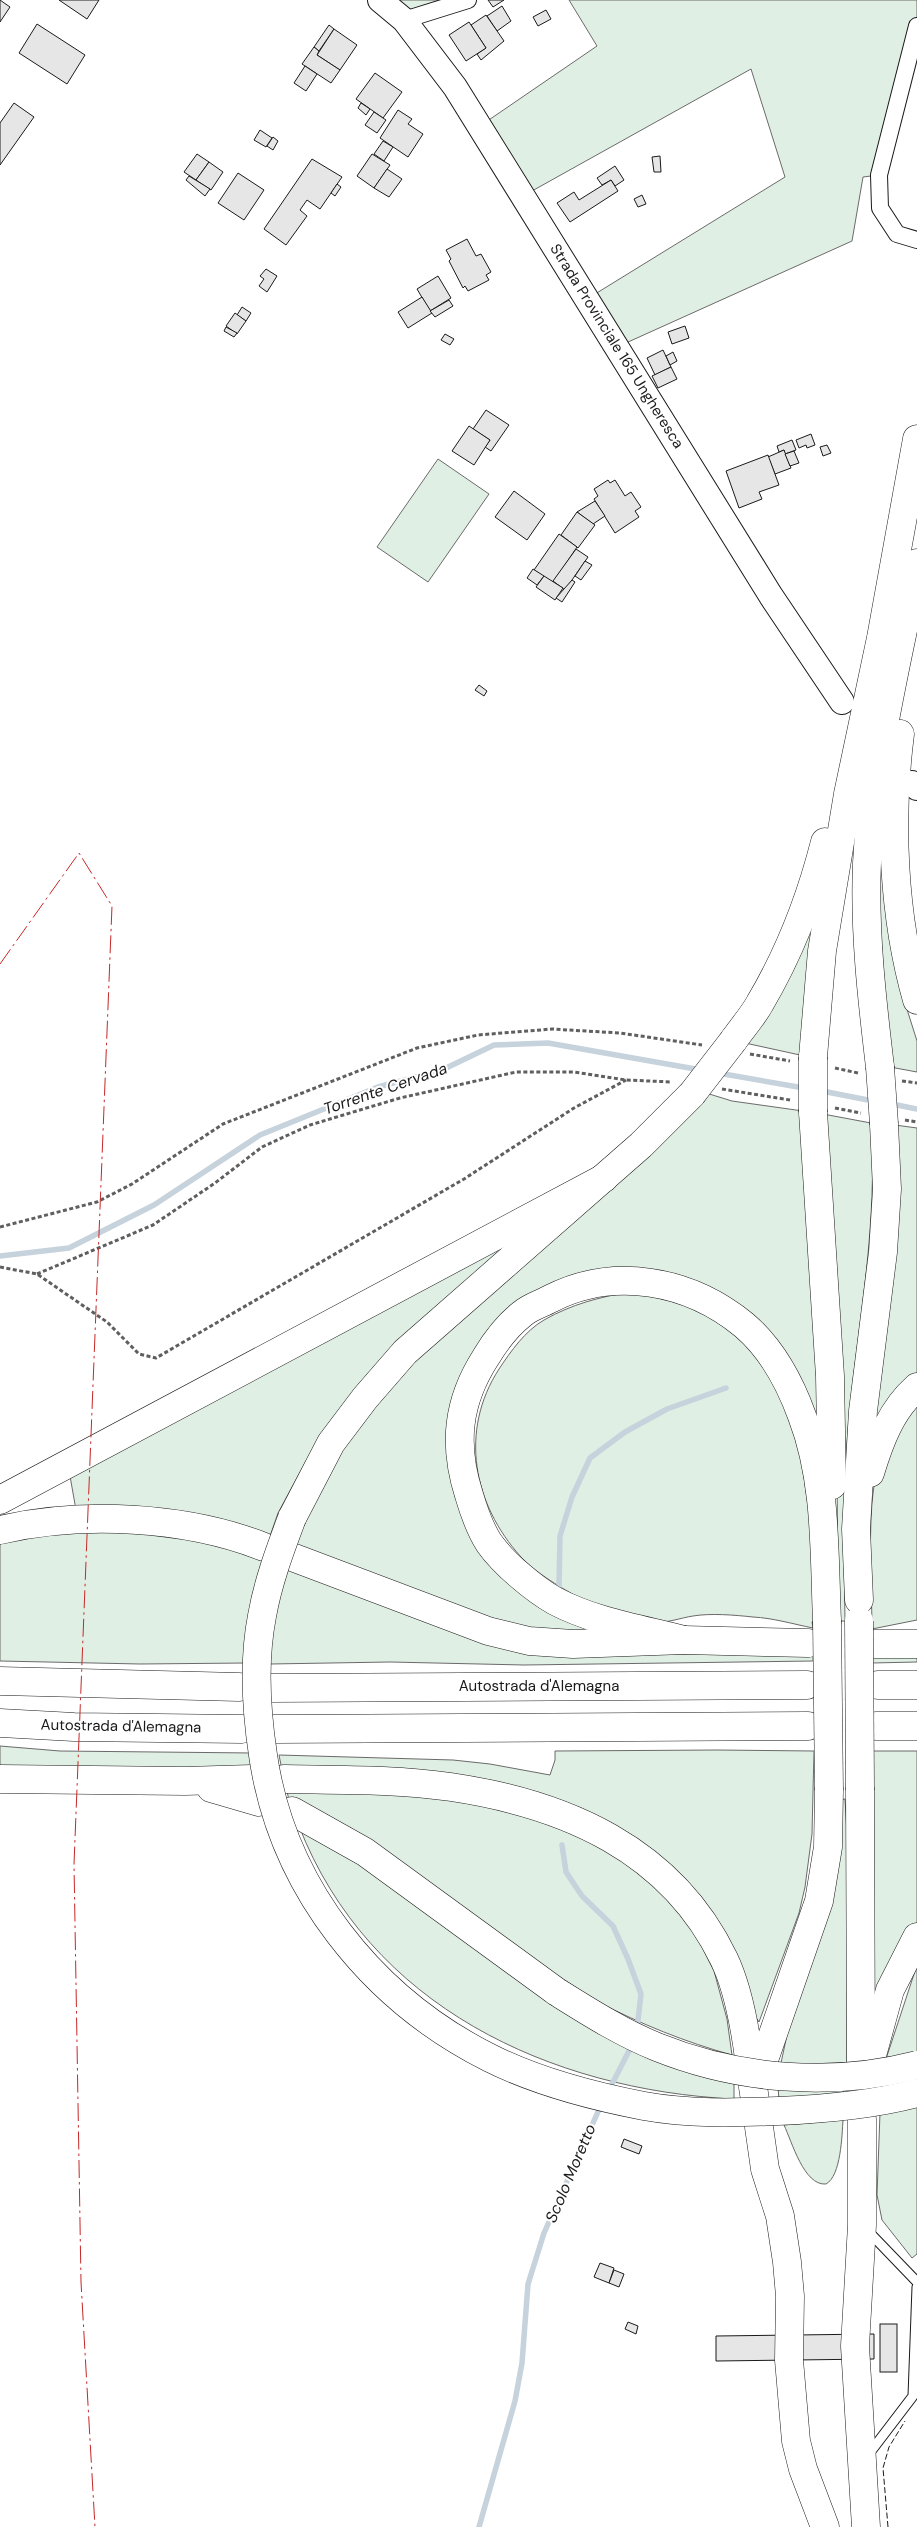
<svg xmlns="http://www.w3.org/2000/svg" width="917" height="2527" viewBox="0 0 917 2527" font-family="'DM Sans',sans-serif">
  <rect width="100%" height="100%" fill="#fff"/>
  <!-- green -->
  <g fill="#e0efe3" stroke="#6a6a6a">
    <polygon points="380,0 468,0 404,20"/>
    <polygon points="569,0 917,0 917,26 879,175 863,177 852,241 617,347 587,299 785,177 751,69 523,196 480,126 597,46"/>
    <polygon points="438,459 489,494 428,582 377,547"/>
    <polygon points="883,849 905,1003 917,1041 917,1072 890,1067 876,865"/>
    <polygon points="803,930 811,934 800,1055 745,1043"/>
    <polygon points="706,1093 732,1101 803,1111 819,1426 708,1291 560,1288 472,1373 474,1523 596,1629 597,1636 494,1624 292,1546 331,1466 388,1386"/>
    <path d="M823,1114l48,9c7,99 -12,196 -22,294 -6,68 -5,136 -4,204h-7l-1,-160z"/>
    <polygon points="895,1125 917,1128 917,1375 878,1420 874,1420"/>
    <polygon points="499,1246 503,1253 343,1411 306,1461 278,1513 269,1539 76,1510 70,1476"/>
    <path d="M630,1292l66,14 50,36 27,37 26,64 12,83 4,96h-3l1,6c-20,-4 -40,-10 -60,-11 -19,-2 -42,-4 -60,-1 -13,2 -25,7 -38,6 -25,-3 -56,-14 -79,-26 -18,-10 -41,-24 -55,-39 -48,-53 -62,-126 -22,-188 12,-18 26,-38 45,-49 28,-16 56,-23 86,-28z"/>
    <path d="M917,1399v221l-45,9c0,-43 -7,-133 9,-171 9,-21 25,-40 36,-59z"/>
    <polygon points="76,1529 173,1533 264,1556 246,1663 140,1664 0,1661 0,1541"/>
    <polygon points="286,1564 621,1655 813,1652 813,1661 524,1665 390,1662 270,1664 271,1638"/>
    <polygon points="917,1654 917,1662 872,1663 872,1655"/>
    <polygon points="0,1746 60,1751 253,1753 257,1772 0,1769"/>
    <polygon points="717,1750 814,1751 812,1834 805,1887 799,1913 759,2022 755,2016 731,1957 589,1814 282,1770 279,1755 453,1760 490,1764 550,1775 555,1760 555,1751"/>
    <polygon points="871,1751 917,1751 917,1924 867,2010"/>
    <path d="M286,1787l166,9 119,29 78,54 26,29 22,29 17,34 13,48 5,36c-47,-13 -91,-31 -134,-53l-309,-202z"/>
    <polygon points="845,1799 848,1851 847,2064 811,2065 781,2063 837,1800"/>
    <path d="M299,1826l8,1 189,130 238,122v20c-184,-9 -365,-93 -435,-273z"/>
    <polygon points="917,1965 917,2052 886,2059"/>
    <polygon points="778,2087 843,2089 844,2095 779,2100"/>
    <polygon points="917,2104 917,2254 912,2258 882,2220 877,2195 880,2113"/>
    <path d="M843,2120c-1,15 -2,56 -17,64 -22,2 -34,-42 -42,-59z"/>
  </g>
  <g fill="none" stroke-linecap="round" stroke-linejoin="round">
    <!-- stream -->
    <g stroke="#c6d2dc" stroke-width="5.5">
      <polyline points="718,1073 798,1087"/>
      <polyline points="827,1092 868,1100"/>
      <polyline points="897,1105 917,1109"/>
      <polyline points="0,1256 69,1248 154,1205 260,1135 378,1087 442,1070 494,1045 548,1043 701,1070"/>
      <polyline points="559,1586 560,1536 572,1497 590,1458 625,1432 667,1409 726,1388"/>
      <polyline points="562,1845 566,1872 582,1896 613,1926 628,1959 641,1994 637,2029"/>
      <polyline points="609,2090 632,2045"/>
      <polyline points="479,2527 515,2401 522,2363 528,2284 544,2233 601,2105"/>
    </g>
  </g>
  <!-- building -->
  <g fill="#e6e6e6" stroke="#1a1a1a">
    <polygon points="0,0 10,7 0,22"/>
    <polygon points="59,0 99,0 87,19"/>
    <polygon points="488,0 504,0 493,7"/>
    <polygon points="502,6 511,21 497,31 487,16"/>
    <polygon points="546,10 551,19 538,26 533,17"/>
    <polygon points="486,15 504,41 481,60 477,54 486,48 471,25"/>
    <polygon points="469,22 486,48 466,61 449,35"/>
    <polygon points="37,24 85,55 67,84 19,53"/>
    <polygon points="329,25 334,29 319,51 314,47"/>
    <polygon points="334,29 357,45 340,70 317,55"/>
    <polygon points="314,47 319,51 317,55 340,70 331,83 302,64"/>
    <polygon points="305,66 317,74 306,91 294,83"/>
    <polygon points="375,73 402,92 383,118 356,99"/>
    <polygon points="14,103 34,117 0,165 0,123"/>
    <polygon points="361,103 370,109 366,115 358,108"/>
    <polygon points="398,110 412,119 408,124 423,134 408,157 380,138"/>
    <polygon points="374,112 386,120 377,133 365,125"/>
    <polygon points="260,130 272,138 266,147 254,140"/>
    <polygon points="273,137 278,141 273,150 267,146"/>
    <polygon points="383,141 393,147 384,161 374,154"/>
    <polygon points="197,154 209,162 196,180 184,172"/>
    <polygon points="372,154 390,165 374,188 357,176"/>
    <polygon points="660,156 661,172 654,172 652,157"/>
    <polygon points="312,159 342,177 320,209 307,200 300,210 307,216 286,245 264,229"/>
    <polygon points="209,162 223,172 211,190 196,180"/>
    <polygon points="615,166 624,180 615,186 611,180 602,185 597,178"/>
    <polygon points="387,169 402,179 389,197 374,188"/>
    <polygon points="238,173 264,190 244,220 218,203"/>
    <polygon points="189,176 210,189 205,196 186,180"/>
    <polygon points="611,180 618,191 570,222 557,203 574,192 579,200"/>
    <polygon points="337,184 341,187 335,196 331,193"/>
    <polygon points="642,195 646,204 638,207 634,199"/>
    <polygon points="467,239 476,256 481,254 491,272 486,275 489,280 468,291 465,286 463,288 449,261 451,259 446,250"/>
    <polygon points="266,269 277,276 267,292 259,286 264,279 260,276"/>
    <polygon points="438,276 451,298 430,311 417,289"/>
    <polygon points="422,297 432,313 408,328 398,312"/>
    <polygon points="449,300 453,306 435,317 430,311"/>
    <polygon points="242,307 251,313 246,321 237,315"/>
    <polygon points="235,313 246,321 237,334 226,326"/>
    <polygon points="685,326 689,338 672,344 668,332"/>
    <polygon points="226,327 237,333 234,337 224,331"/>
    <polygon points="445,334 454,339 450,345 441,340"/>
    <polygon points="663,350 671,367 655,375 647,358"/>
    <polygon points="673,352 677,361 670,365 666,356"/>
    <polygon points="671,367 677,379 658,388 652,376"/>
    <polygon points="486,410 509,425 491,451 485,447 490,440 473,429"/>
    <polygon points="469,426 490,440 474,465 452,451"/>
    <polygon points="811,434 815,445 807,448 806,445 799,448 796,440"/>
    <polygon points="792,440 796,450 785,454 784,450 779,452 777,446"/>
    <polygon points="827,445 831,453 823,456 820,447"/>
    <polygon points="784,450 791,468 775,474 768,457"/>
    <polygon points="794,451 799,463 790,466 785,454"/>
    <polygon points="768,455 779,485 759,492 762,499 739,508 726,471"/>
    <polygon points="608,480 610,483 615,480 625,496 631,492 641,507 635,511 639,517 615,533 594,499 598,496 594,489"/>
    <polygon points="514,491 545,514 527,540 495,517"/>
    <polygon points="595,501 605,516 593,524 577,512"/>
    <polygon points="577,512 595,525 578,548 561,535"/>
    <polygon points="559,534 577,547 553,583 534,570"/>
    <polygon points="576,549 588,557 565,590 553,581"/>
    <polygon points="585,561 592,565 581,580 575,576"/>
    <polygon points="533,569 544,576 537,585 527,578"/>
    <polygon points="544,576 563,588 555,600 536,587"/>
    <polygon points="572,580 575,582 562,602 556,598"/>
    <polygon points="479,685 487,691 484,696 475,690"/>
    <polygon points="624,2139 642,2146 639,2154 621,2147"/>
    <polygon points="600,2263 614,2268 609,2283 594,2277"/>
    <polygon points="614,2270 624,2274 619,2287 609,2283"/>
    <polygon points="628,2322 638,2326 636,2334 625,2329"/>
    <rect x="880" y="2324" width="17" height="48"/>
    <polygon points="874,2334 874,2359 716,2361 716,2336"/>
  </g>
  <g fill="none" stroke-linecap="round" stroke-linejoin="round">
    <defs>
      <g id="service">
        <polyline points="867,2230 917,2282"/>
        <polyline points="868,2455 913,2396 917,2287"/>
      </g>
      <g id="minor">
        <polyline points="404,20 468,0"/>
        <polyline points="917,26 879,175 880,208 897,234 917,240"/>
      </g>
      <g id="secondary">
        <polyline points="380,0 404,20 455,87 771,596 842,702"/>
        <polyline points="912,783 917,788"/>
      </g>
      <g id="motorway">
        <path d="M900,734c-11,86 -7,182 17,266"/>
        <path d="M733,1041c9,-13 20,-25 27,-38 29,-49 51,-106 65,-161"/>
        <polyline points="813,1057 822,951 848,794 881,638 917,439"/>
        <path d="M880,1067c-8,-67 -16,-136 -13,-204 5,-101 30,-201 50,-300"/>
        <polyline points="813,1112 830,1376 832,1485"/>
        <path d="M870,1473c10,-33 21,-63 47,-86"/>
        <polyline points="0,1500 604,1178"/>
        <polyline points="292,1518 331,1443 365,1398 405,1352 641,1145 692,1094"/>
        <path d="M0,1530c81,-19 186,-14 264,17"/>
        <polyline points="292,1557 488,1631 529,1641 573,1644 684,1640 808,1643"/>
        <polyline points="859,1600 856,1529 863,1411 883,1252 887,1189 884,1124"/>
        <path d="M684,1640c-43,-11 -89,-18 -129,-39 -21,-12 -51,-37 -66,-58 -9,-14 -15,-31 -20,-48 -16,-50 -12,-93 17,-138 9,-15 22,-32 36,-43 8,-7 19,-10 28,-15 64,-33 139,-19 194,26 27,23 46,58 58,91 25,65 22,137 25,205"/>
        <polyline points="875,1644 917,1644"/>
        <polyline points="0,1681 239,1687"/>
        <polyline points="878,1685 917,1685"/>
        <polyline points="270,1688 807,1685"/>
        <polyline points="0,1723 74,1727 242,1729"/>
        <polyline points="876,1726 917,1726"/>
        <polyline points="274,1729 808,1726"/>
        <polyline points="0,1779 185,1781 252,1779"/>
        <path d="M284,1779c56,1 112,0 167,8 114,17 220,62 273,172 13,27 21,69 25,99"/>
        <polyline points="211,1788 259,1802"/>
        <polyline points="860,1790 861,2061"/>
        <polyline points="292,1811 365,1852 557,1992"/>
        <polyline points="871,2059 890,1990 917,1937"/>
        <polyline points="764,2060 819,1901 828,1847 829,1790"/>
        <polyline points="753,2087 755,2100"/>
        <polyline points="862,2119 862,2225 855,2346 866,2527"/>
        <polyline points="759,2127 765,2169 780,2216 787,2262 790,2296 789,2360 796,2441 803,2469 825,2527"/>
      </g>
    </defs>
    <!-- service casing -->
    <use href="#service" stroke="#1a1a1a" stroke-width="11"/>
    <!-- minor casing -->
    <use href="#minor" stroke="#1a1a1a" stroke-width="18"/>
    <!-- secondary casing -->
    <use href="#secondary" stroke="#1a1a1a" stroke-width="26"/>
    <!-- motorway casing -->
    <use href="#motorway" stroke="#1a1a1a" stroke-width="29"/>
    <!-- path -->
    <g stroke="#5f5f5f" stroke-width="3" stroke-dasharray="4 2.5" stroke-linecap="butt">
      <polyline points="750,1054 790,1061"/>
      <polyline points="835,1068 858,1073"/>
      <polyline points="902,1081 917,1083"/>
      <polyline points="722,1089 790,1100"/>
      <polyline points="835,1108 861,1113"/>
      <polyline points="905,1120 917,1122"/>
      <polyline points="0,1227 97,1202 132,1184 223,1124 417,1048 478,1035 552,1029 620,1033 702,1045"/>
      <polyline points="0,1267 37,1274 107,1322 139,1354 156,1358 464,1179 574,1108 626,1080"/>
      <polyline points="37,1274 153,1225 215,1183 262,1147 310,1125 400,1098 516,1072 574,1072 626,1080 672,1082"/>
    </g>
    <!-- service -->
    <use href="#service" stroke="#fff" stroke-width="9"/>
    <!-- minor -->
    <use href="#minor" stroke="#fff" stroke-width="16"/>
    <!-- secondary -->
    <use href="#secondary" stroke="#fff" stroke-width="24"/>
    <!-- motorway -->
    <use href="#motorway" stroke="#fff" stroke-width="28"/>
    <defs>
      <g id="motorway-bridge">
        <polyline points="813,1057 813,1112"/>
        <polyline points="880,1067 884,1124"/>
        <polyline points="692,1094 733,1041"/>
        <path d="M292,1518c-12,32 -24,64 -30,98 -9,46 -6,93 1,139 19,132 109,244 227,303 48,24 102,38 154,48 44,8 90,7 134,5 48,-2 94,-6 139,-18"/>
        <polyline points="827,1621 829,1790"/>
        <polyline points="859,1621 860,1790"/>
        <path d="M557,1992c32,20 65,41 100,55 82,33 175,40 260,18"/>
      </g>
    </defs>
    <!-- motorway-bridge casing -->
    <use href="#motorway-bridge" stroke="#1a1a1a" stroke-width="29" stroke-linecap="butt"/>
    <!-- motorway-bridge -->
    <use href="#motorway-bridge" stroke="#fff" stroke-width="28"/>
    <!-- fence -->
    <polyline stroke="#1a1a1a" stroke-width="1" stroke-dasharray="6 2.5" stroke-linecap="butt" points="888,2527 883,2468 889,2447 905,2421"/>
    <!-- power -->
    <polyline stroke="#c62828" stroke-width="1" stroke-dasharray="18 4 2.5 4" stroke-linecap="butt" points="0,964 79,853 112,906 74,1864 81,2282 95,2527"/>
  </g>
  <g text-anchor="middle" stroke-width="4" stroke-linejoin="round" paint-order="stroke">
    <!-- street labels -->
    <g font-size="15" fill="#1a1a1a" stroke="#fff">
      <text transform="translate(617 346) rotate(58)" y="5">Strada Provinciale 165 Ungheresca</text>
      <text x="539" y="1691">Autostrada d'Alemagna</text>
      <text transform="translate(121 1726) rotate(1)" y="5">Autostrada d'Alemagna</text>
    </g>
    <!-- water labels -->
    <g font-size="16" font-style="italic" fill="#1a1a1a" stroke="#fff">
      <text transform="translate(385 1088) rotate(-19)" y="6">Torrente Cervada</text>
      <text transform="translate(570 2173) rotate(-67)" y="6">Scolo Moretto</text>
    </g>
  </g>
</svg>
